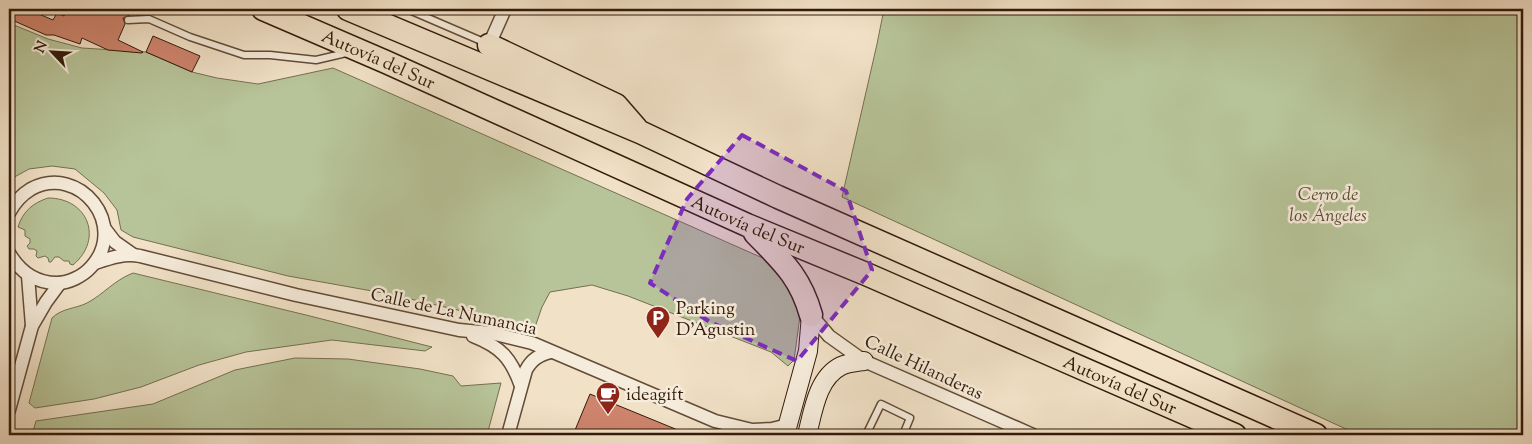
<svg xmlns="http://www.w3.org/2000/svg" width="1532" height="444" viewBox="0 0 1532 444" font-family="'Sorts Mill Goudy',serif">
  <rect width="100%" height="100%" fill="#f1e1c7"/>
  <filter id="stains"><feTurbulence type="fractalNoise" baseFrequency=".004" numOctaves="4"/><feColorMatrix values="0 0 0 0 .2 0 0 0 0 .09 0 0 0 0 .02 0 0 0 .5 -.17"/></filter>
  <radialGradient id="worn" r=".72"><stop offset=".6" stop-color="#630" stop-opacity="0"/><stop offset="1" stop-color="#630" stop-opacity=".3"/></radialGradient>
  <!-- green -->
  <g fill="#b7c398" stroke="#756f50">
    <polygon points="9,9 15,9 9,23 48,39 82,48 146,52 192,72 217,78 258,84 333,68 774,263 791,279 800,316 794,360 788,366 771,352 628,296 592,285 550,292 542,307 534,330 475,314 389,294 288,276 133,237 121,230 117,210 104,193 75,169 52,166 29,169 9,180"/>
    <polygon points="884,9 1523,9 1523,435 1359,435 842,197 877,44"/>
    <path d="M48,198c40,0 56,41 25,67l-3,-1 -1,-3h-5l-5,-4h-4l-4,5h-2l-1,-4 -3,-2 -7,2 -2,-2 1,-5 -3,-2h-5l-2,-3 3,-3v-4l-5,-3v-6l-7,-3c5,-16 15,-24 30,-29z"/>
    <path d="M133,273l177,43 122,31 -7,4 -93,-11 -86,12 -47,13 -58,22 -47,12 -59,9 -6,-5 23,-85c10,-10 23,-9 35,-15 17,-9 26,-22 46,-30z"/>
    <polygon points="295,358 348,359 420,369 453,376 461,386 501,383 487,435 32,435 36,421 153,404 235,370"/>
  </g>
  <!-- building -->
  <g fill="#ce846d" stroke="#331b09">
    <polygon points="17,9 27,9 53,20 57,13 64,16 68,9 132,9 130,15 123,18 125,24 118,40 143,52 142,53 108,50 82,38 80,44 54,35 46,35 12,20"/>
    <polygon points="153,36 200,56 192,72 146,52"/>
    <polygon points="590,394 690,435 573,435"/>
  </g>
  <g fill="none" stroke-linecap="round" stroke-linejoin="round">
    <defs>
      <g id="lane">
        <polyline points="407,9 486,43"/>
        <polyline points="128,20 149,19 190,37 244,55 270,55 316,60 346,53"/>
        <polyline points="866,435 881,404 910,418 903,435"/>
      </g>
      <g id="street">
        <polyline points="489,45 505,9"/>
        <path d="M9,213c5,-10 12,-18 22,-24 49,-26 98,37 60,78 -8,9 -22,16 -34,16 -22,0 -37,-11 -48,-30"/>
        <polyline points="105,229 115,242 132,254"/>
        <path d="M95,263c15,-5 29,-10 45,-7l156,39 163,35 32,3 41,10 183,78 37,9 20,-1 16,-4"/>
        <polyline points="28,276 32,326"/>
        <polyline points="811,315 829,336 864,361 1033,435"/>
        <path d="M473,336c28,11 38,22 48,50"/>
        <polyline points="9,410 32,326 46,302 60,283"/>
        <path d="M508,435l18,-65c6,-11 13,-15 25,-18"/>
      </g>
      <g id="secondary">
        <polyline points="785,435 808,351 811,315"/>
        <path d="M807,435c6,-23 10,-57 34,-69 6,-3 16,-4 23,-5"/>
      </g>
      <g id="highway">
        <path id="s1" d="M263,9l123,53 361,163 119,49 369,161"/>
        <polyline points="348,9 640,132 778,197 1316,435"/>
        <polyline points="489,45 616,105 636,128"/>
        <path d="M755,233c27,28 45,43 56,82"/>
      </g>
    </defs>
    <!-- lane casing -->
    <use href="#lane" stroke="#624c38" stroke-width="9"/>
    <!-- street casing -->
    <use href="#street" stroke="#624c38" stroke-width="15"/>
    <!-- secondary casing -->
    <use href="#secondary" stroke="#331b09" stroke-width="20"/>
    <!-- highway casing -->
    <use href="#highway" stroke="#331b09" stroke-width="25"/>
    <!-- lane -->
    <use href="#lane" stroke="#f6ecdb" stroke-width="6"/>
    <!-- street -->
    <use href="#street" stroke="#f6ecdb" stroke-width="12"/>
    <!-- secondary -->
    <use href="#secondary" stroke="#f6ecdb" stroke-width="18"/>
    <!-- highway -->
    <use href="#highway" stroke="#f1e1c7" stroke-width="22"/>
  </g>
  <!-- marked area -->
  <path fill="#7b2cbf" fill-opacity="0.2" stroke="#7b2cbf" stroke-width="4" stroke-dasharray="10 6" stroke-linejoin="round" d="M742,135l104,56 26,79 -75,91 -87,-39 -60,-39 37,-84z"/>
  <!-- icons -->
  <defs>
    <symbol id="parking-pin" viewBox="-11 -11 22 30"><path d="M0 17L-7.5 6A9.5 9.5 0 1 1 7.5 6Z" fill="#8f2418" stroke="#f6ecdb"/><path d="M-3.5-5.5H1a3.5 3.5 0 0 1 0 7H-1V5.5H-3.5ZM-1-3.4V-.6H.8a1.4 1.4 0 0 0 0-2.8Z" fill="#fff"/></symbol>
    <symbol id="cafe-pin" viewBox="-11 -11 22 30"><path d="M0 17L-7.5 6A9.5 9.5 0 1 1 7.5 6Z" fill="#8f2418" stroke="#f6ecdb"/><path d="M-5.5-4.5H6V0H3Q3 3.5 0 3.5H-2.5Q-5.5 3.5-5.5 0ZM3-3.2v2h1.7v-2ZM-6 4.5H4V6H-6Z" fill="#fff"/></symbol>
  </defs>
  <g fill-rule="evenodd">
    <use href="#parking-pin" x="644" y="304" width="28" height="38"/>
    <use href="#cafe-pin" x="594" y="380" width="28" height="38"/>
  </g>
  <g text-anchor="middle" stroke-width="5" stroke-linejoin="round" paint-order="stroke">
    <!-- street labels -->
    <g font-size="18" fill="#331b09" stroke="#f6ecdb">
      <text dy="6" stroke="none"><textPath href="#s1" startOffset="126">Autovía del Sur</textPath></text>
      <text dy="6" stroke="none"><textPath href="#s1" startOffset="531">Autovía del Sur</textPath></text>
      <text transform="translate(454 311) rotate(12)" y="6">Calle de La Numancia</text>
      <text transform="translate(924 367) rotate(25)" y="6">Calle Hilanderas</text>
      <text dy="6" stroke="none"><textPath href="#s1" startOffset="936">Autovía del Sur</textPath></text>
    </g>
    <!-- park labels -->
    <g font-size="18" font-style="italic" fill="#5b4d34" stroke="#f6ecdb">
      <text x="1328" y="200">Cerro de<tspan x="1328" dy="21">los Ángeles</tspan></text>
    </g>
    <!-- poi labels -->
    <g font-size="18" fill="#331b09" stroke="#f6ecdb" text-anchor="start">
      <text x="676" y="314">Parking<tspan x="676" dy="21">D'Agustin</tspan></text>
      <text x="626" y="400">ideagift</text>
    </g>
  </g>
  <!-- margin -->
  <rect width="1532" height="444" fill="none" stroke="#f1e1c7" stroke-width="30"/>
  <rect x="10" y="10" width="1512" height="424" fill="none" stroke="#331b09" stroke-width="2.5"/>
  <rect x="15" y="15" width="1502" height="414" fill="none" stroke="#331b09"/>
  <!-- north arrow -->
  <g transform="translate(52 52) rotate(295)" stroke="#f6ecdb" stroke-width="4" paint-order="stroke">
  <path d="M0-4L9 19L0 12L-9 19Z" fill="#331b09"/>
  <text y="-8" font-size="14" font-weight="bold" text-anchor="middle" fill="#331b09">N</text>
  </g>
  <rect width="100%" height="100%" filter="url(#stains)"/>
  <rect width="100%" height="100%" fill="url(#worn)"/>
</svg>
